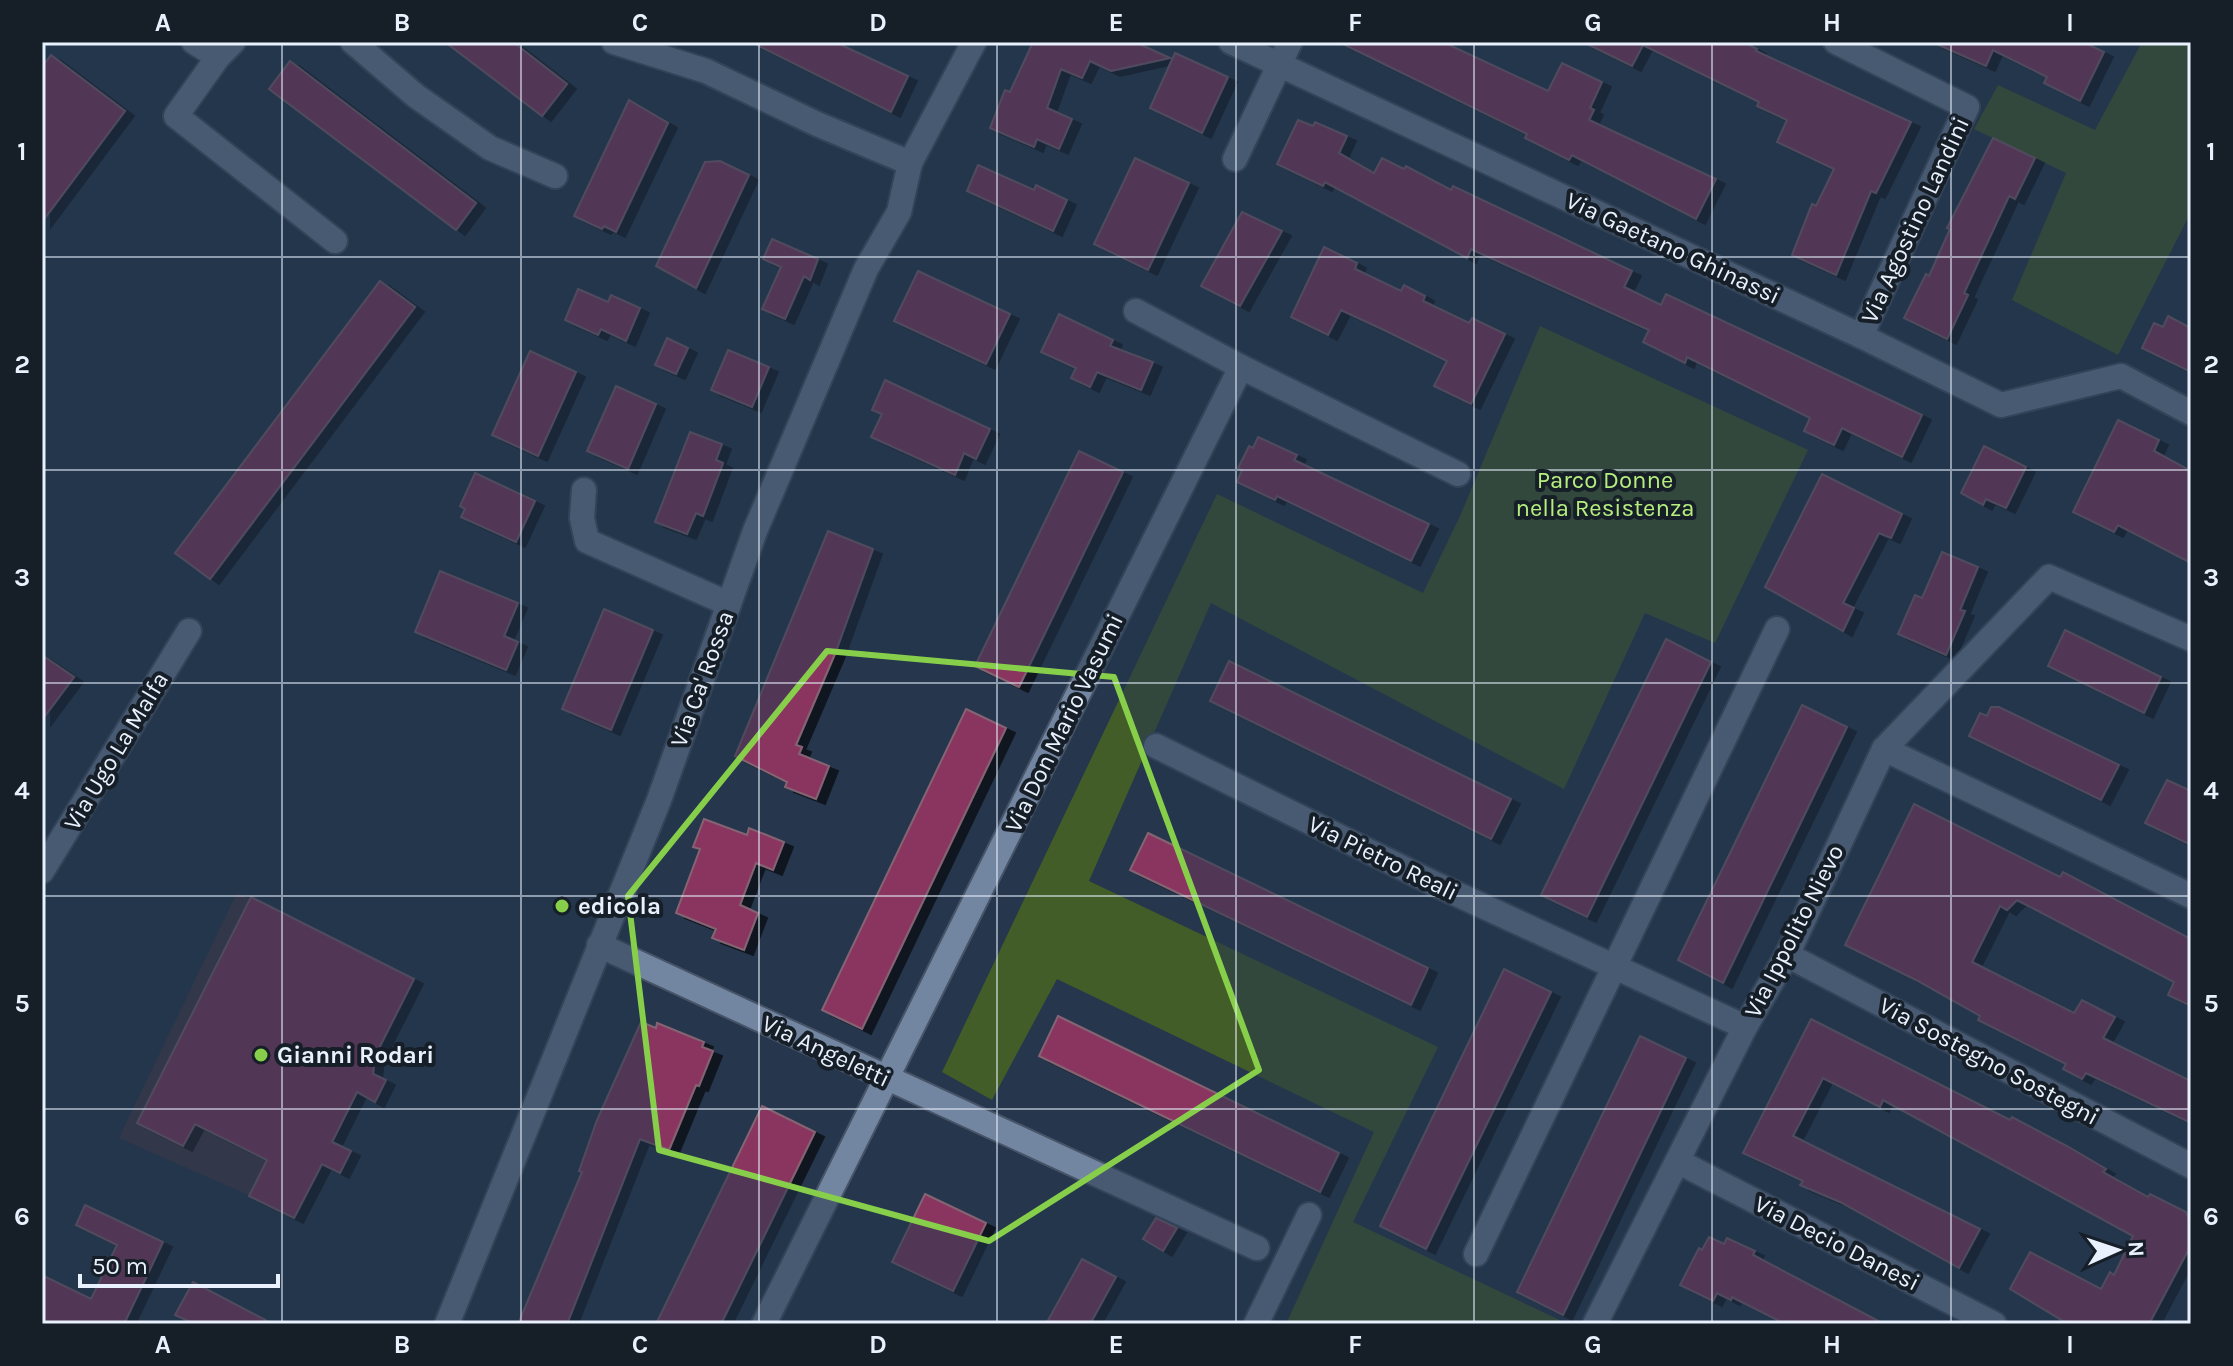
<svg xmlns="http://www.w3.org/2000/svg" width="2233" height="1366" viewBox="0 0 2233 1366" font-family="Karla,sans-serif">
  <defs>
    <filter id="shadow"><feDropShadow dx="9" dy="5" stdDeviation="0" flood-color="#0009"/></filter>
  </defs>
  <rect width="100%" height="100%" fill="#25364d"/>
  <!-- education -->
  <polygon fill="#453847" points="237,893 402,972 287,1212 119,1138"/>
  <!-- green -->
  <g fill="#435d28">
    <polygon points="2142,42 2191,42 2191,212 2118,355 2012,300 2066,173 1974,129 1998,85 2095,130"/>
    <polygon points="1540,326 1808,450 1715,643 1645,613 1564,789 1211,603 1089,881 1438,1047 1353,1222 1568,1324 1286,1324 1374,1132 1057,979 992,1100 942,1072 1217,494 1423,593 1460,516"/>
  </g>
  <!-- building -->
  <g fill="#8a3661" stroke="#846472" stroke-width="2" filter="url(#shadow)">
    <polygon points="445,42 513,42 567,84 542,116"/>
    <polygon points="751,42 835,42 908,76 891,112"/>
    <polygon points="1033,42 1135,42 1170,58 1111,71 1090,61 1082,78 1061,69 1047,108 1072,119 1059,149 1037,139 1034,147 990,128 1005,90 1010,92"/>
    <polygon points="1339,42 1443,42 1548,91 1562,63 1602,82 1590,108 1594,110 1589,120 1716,179 1696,219 1572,155 1569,160 1525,138 1527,134"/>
    <polygon points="1583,42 1744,42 1757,49 1756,51 1911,122 1876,193 1871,191 1836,275 1792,255 1812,204 1816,206 1834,169 1777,142 1787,120 1757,106 1759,102 1643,45 1632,66"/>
    <polygon points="1932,42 2083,42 2104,52 2080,101 2044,83 2047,77 1993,50 1986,66"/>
    <polygon points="1175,53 1228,77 1202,133 1150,108"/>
    <polygon points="51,55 125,111 42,222 42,67"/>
    <polygon points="290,61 476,203 456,230 269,89"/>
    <polygon points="629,100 668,123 616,232 604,226 602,229 574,216"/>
    <polygon points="1298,120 1313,126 1315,122 1347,136 1339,153 1374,173 1382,158 1404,169 1406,166 1451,190 1453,186 1632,271 1624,287 1661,305 1666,294 1922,415 1902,457 1842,428 1834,445 1804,431 1810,418 1687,357 1685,363 1643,342 1649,330 1471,249 1467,258 1325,182 1323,186 1277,164"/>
    <polygon points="1993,138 2035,158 2015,199 2009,196 1964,293 1968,295 1947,339 1904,318 1926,274 1929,276 1950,229 1947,228"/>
    <polygon points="1135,158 1189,183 1148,270 1094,244"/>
    <polygon points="720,161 749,175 696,288 656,266 705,162"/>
    <polygon points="978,165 1034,190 1036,185 1067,200 1053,231 967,191"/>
    <polygon points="1242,212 1282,231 1240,306 1201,286"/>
    <polygon points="772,239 818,259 810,280 804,276 785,319 762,309 781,267 763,259"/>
    <polygon points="1324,247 1357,263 1355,269 1401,291 1404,285 1425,296 1423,301 1469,323 1472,318 1505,334 1471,404 1434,386 1447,361 1386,331 1341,310 1328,335 1291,317"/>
    <polygon points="918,271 1010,314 986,364 894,321"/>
    <polygon points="380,281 415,307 210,579 175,553"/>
    <polygon points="578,289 608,302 611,295 640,308 626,341 601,329 598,335 565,320"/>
    <polygon points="1059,314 1113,340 1110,346 1153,362 1141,390 1097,372 1090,387 1071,378 1076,368 1041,352"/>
    <polygon points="2168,316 2191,328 2191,372 2142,348 2154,323 2163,327"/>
    <polygon points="667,338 688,348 676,374 655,365"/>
    <polygon points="728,350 769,367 752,407 711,390"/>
    <polygon points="530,351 576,372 538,456 492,435"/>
    <polygon points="885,380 990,429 976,459 964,453 955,475 871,437 882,414 872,410"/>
    <polygon points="616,386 656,404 628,469 587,451"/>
    <polygon points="2118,420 2159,440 2154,451 2191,471 2191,563 2118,525 2114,532 2073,512"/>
    <polygon points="690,432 722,444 716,460 723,463 703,516 696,513 687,534 655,522"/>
    <polygon points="1258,437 1297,455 1294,460 1429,524 1411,561 1277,496 1275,500 1237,482 1242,470 1238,468 1249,446 1253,448"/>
    <polygon points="1984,446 2026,467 2006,508 1986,499 1983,505 1961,493"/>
    <polygon points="1079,451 1123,472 1019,687 975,666"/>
    <polygon points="475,473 535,501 516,542 461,517 465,509 460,506"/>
    <polygon points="1822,474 1902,514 1891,538 1879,533 1843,603 1854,608 1843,631 1765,587"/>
    <polygon points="828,531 873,549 835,654 796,745 802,747 799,754 829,766 816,799 785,787 787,782 735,756"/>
    <polygon points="1942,552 1978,567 1960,610 1965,611 1946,655 1898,634 1915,595 1922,598"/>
    <polygon points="440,571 518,603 504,636 518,642 506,670 415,632"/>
    <polygon points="604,609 653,630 611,730 562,709"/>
    <polygon points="2065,630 2161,677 2144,713 2048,666"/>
    <polygon points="1666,639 1711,662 1587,917 1541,895"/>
    <polygon points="42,655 74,677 42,720"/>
    <polygon points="1229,661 1511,799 1491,839 1210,701"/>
    <polygon points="1802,705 1847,727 1723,983 1678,960"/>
    <polygon points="1991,707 1999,707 2119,765 2101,800 1969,736 1980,713 1987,716"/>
    <polygon points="966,709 1006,728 862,1029 822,1010"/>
    <polygon points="2167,780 2191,791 2191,845 2145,823"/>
    <polygon points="1914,804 2060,877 2063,872 2191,939 2191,1006 2168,995 2174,982 2017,900 2007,910 2000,906 1972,962 2074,1013 2082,1000 2115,1017 2103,1038 2191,1081 2191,1123 2086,1073 2082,1079 2063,1069 2066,1064 1978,1020 1980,1016 1916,980 1845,945"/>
    <polygon points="704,819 747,835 749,828 784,842 773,870 756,863 740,905 758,913 744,950 712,938 716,929 676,913 700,849 693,847"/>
    <polygon points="1148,833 1428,968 1411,1005 1130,870"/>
    <polygon points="251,897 414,979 375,1056 373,1074 386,1080 375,1102 357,1092 332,1142 351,1151 340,1173 322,1164 294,1218 249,1196 267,1160 195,1124 183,1146 137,1123"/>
    <polygon points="1504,969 1551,992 1426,1249 1380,1226"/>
    <polygon points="1058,1016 1339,1153 1320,1192 1039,1056"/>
    <polygon points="1811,1019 2010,1120 2012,1117 2067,1146 2106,1169 2103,1172 2148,1197 2150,1194 2186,1212 2191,1224 2191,1245 2149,1324 2068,1324 2010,1289 2030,1252 2101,1289 2110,1272 2114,1275 2133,1236 1883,1100 1880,1107 1823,1078 1793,1136 1980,1229 1959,1268 1840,1202 1800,1185 1803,1181 1743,1153"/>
    <polygon points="641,1022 656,1028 657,1023 704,1042 702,1047 713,1051 699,1086 696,1085 669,1150 640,1139 567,1324 518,1324 582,1172 579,1171 597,1120"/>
    <polygon points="1640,1036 1686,1058 1563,1315 1517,1292"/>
    <polygon points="762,1106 815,1132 792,1179 721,1324 656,1324"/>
    <polygon points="925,1194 986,1223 953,1291 892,1262"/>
    <polygon points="85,1205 163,1242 124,1324 42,1324 42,1275 91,1299 117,1245 76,1225"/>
    <polygon points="1156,1218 1177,1228 1163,1251 1143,1239"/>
    <polygon points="1709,1237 1724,1244 1727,1238 1755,1251 1753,1255 1884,1324 1785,1324 1732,1297 1731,1300 1717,1293 1713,1301 1680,1285 1699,1248 1702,1250"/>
    <polygon points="1082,1259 1116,1277 1090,1324 1046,1324"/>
    <polygon points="193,1282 273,1324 195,1324 175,1315"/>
  </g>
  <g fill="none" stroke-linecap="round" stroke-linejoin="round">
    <defs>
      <g id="street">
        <polyline points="194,42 218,57"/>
        <polyline points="233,42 218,57 176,116 335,241"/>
        <polyline points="353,42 416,96 490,148 555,176"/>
        <polyline points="614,42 706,71 817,124 910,163"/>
        <polyline points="1231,42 1861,336 2001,405 2121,376 2191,413"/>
        <polyline points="1836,42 1967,107 1861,336"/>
        <polyline points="1235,159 1290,42"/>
        <polyline points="1136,311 1241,367"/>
        <polyline points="584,490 582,518 587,541 729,604"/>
        <polyline points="1156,746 1435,884 1745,1027"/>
        <polyline points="1884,749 2191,896"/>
        <polyline points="42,871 189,631"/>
        <polyline points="599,945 1257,1248"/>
        <polyline points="1787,955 2191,1166"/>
        <polyline points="1679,1162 1994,1324"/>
        <polyline points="1476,1254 1777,629"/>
        <polyline points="447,1324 659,800 755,531 866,269 899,212 910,163 974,42"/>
        <polyline points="764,1324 1241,367 1458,474"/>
        <polyline points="1256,1324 1309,1215"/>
        <polyline points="1595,1324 1745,1027 1787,955 1884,749 2049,577 2191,639"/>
      </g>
    </defs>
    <!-- street casing -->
    <use href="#street" stroke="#475467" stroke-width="28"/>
    <!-- street -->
    <use href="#street" stroke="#7386a1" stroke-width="24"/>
  </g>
  <!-- marked area -->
  <path d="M0 0H2233V1366H0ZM827,651l287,26 145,393 -270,171 -330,-91 -31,-254z" fill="#25364d" fill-opacity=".55" fill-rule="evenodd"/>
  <path fill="none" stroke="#87cf4a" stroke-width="6" stroke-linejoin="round" d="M827,651l287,26 145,393 -270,171 -330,-91 -31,-254z"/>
  <!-- grid -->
  <path fill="none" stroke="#e8f1fd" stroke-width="2" stroke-opacity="0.55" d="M282,42v1282M521,42v1282M759,42v1282M997,42v1282M1236,42v1282M1474,42v1282M1712,42v1282M1951,42v1282M42,257h2149M42,470h2149M42,683h2149M42,896h2149M42,1109h2149"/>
  <!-- markers -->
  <g fill="#87cf4a" stroke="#161e28" stroke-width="3">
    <circle cx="562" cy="906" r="8"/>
    <circle cx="261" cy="1055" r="8"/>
  </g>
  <g text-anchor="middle" stroke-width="8" stroke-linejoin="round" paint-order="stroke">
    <!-- street labels -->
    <g font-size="24" fill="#e8f1fd" stroke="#161e28">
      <text transform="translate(1915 220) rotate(-65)" y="8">Via Agostino Landini</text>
      <text transform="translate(1673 248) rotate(25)" y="8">Via Gaetano Ghinassi</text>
      <text transform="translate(702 679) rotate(-70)" y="8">Via Ca' Rossa</text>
      <text transform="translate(1064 723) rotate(-64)" y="8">Via Don Mario Vasumi</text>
      <text transform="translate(116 751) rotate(-59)" y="8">Via Ugo La Malfa</text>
      <text transform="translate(1383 858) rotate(26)" y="8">Via Pietro Reali</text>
      <text transform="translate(1794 931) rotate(-63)" y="8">Via Ippolito Nievo</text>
      <text transform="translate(826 1051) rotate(25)" y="8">Via Angeletti</text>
      <text transform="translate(1989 1061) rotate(28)" y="8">Via Sostegno Sostegni</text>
      <text transform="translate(1837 1243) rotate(27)" y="8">Via Decio Danesi</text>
    </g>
    <!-- park labels -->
    <g font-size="24" fill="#b5ee7d" stroke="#161e28">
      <text x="1605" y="488">Parco Donne<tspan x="1605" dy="28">nella Resistenza</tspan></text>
    </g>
    <!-- poi labels -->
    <g font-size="24" font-weight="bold" fill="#e8f1fd" stroke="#161e28" text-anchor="start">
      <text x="578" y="914">edicola</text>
      <text x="277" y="1063">Gianni Rodari</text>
    </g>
  </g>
  <!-- border -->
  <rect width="2233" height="1366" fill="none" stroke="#161e28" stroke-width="88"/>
  <!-- north arrow -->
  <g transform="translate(2117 1250) rotate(87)" stroke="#161e28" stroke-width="6" paint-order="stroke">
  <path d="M0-6L14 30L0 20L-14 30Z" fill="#e8f1fd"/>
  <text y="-12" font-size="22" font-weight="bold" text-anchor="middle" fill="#e8f1fd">N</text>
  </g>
  <!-- scale -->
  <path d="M80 1274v12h198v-12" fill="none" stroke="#e8f1fd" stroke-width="4"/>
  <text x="92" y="1274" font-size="24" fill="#e8f1fd" stroke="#161e28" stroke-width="6" paint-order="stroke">50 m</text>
  <rect x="44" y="44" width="2145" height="1278" fill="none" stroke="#e8f1fd" stroke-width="3"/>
  <g font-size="26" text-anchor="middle" font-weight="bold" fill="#e8f1fd">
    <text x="163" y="31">A</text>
    <text x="402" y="31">B</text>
    <text x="640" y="31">C</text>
    <text x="878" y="31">D</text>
    <text x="1116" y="31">E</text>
    <text x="1355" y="31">F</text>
    <text x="1593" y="31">G</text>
    <text x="1832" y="31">H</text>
    <text x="2070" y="31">I</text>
    <text x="22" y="160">1</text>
    <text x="2211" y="160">1</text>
    <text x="22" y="373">2</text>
    <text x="2211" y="373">2</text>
    <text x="22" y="586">3</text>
    <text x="2211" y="586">3</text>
    <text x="22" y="799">4</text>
    <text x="2211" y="799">4</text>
    <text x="22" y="1012">5</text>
    <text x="2211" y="1012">5</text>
    <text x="22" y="1225">6</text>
    <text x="2211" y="1225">6</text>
    <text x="163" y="1353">A</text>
    <text x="402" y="1353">B</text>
    <text x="640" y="1353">C</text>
    <text x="878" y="1353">D</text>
    <text x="1116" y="1353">E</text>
    <text x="1355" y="1353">F</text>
    <text x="1593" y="1353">G</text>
    <text x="1832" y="1353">H</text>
    <text x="2070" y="1353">I</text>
  </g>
</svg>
